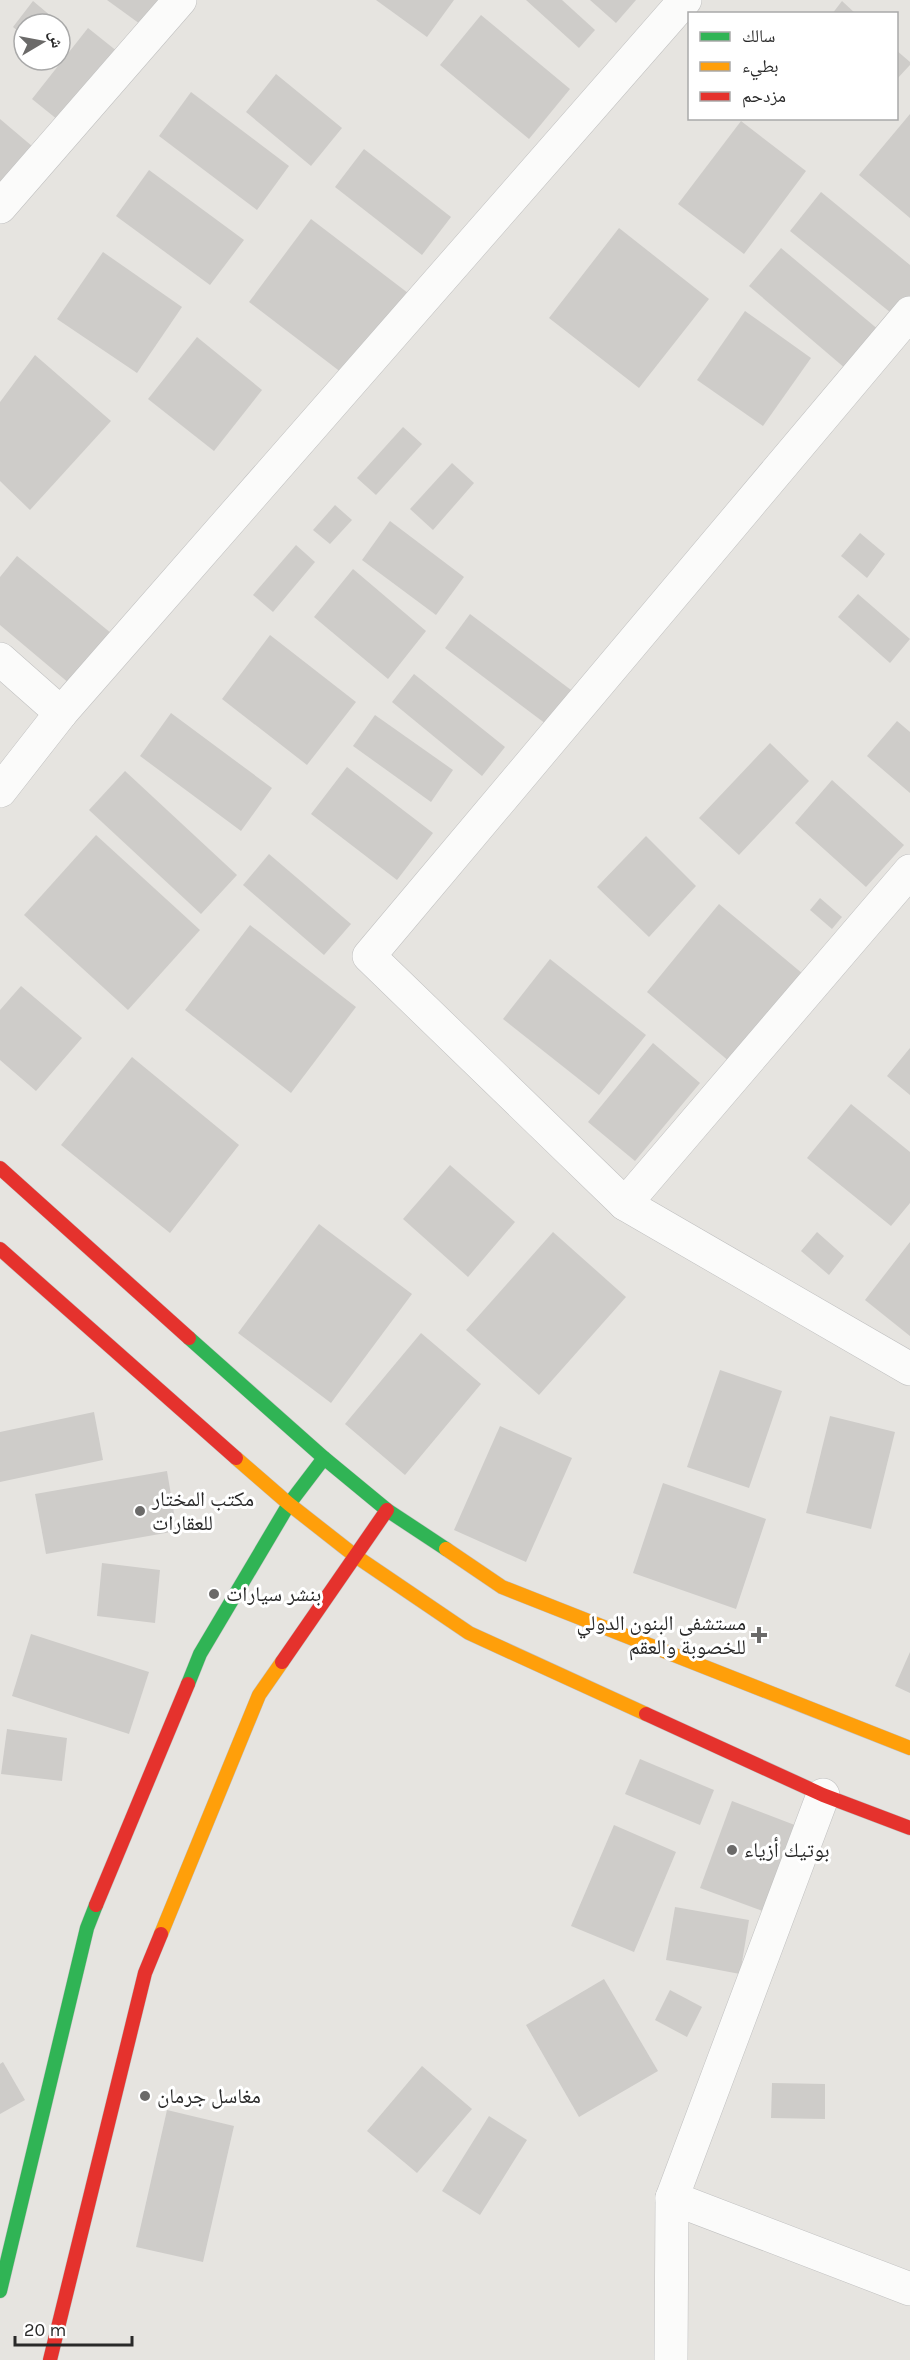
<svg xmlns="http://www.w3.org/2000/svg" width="910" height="2360" viewBox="0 0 910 2360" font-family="Karla,'Noto Naskh Arabic',sans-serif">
  <rect width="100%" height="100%" fill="#e6e4e0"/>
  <!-- building -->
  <g fill="#ceccc9">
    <polygon points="107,0 186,0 158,37"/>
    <polygon points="376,0 454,0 427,37"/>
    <polygon points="526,0 562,0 595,30 579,48"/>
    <polygon points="590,0 636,0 616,23"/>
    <polygon points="33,1 64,27 60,32 60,24 24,24 24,36 13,27"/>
    <polygon points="842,1 856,14 832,14"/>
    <polygon points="481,15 570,89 529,139 440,65"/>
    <polygon points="88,28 118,52 63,124 32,99"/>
    <polygon points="896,50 910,62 910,65 896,80"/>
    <polygon points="276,74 342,128 311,166 246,112"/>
    <polygon points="191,92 289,166 257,210 159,136"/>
    <polygon points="910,114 910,218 859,175"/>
    <polygon points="0,119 39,152 0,198"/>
    <polygon points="741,121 806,171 744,254 678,204"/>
    <polygon points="364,149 451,217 422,255 335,187"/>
    <polygon points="149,170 244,240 210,285 116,216"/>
    <polygon points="821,192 910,265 910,300 896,317 790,231"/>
    <polygon points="311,219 408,293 346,376 249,302"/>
    <polygon points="619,228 709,299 639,388 549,318"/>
    <polygon points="781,248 886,336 853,375 749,286"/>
    <polygon points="103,252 182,307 137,373 57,319"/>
    <polygon points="745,311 811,358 763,426 697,380"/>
    <polygon points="197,337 262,390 214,451 148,399"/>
    <polygon points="35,355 111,421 30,510 0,481 0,402"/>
    <polygon points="403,427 422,444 376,495 357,478"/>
    <polygon points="452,463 474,483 433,530 410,509"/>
    <polygon points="335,505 352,520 330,544 313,530"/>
    <polygon points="390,521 464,577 436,615 362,560"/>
    <polygon points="860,533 885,554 867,578 841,556"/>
    <polygon points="296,545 315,562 273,612 253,595"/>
    <polygon points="17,556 117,638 76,689 0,625 0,577"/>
    <polygon points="353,569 426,631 388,679 314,617"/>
    <polygon points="858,594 910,639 890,663 838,617"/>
    <polygon points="470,614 587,702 562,736 445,648"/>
    <polygon points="270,635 356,702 307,765 222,699"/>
    <polygon points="414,674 505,747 482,776 392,702"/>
    <polygon points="171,713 272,788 241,831 140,756"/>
    <polygon points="375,715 453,770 431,802 353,746"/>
    <polygon points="897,721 910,732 910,793 867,756"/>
    <polygon points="770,743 809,781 739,855 699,818"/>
    <polygon points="347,767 433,833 397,880 311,814"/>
    <polygon points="125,771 237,875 201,914 89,810"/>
    <polygon points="832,780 904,845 866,887 795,823"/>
    <polygon points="96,835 200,930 128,1010 24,915"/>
    <polygon points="646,836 696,886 649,937 597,887"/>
    <polygon points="269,854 351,924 324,955 243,885"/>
    <polygon points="820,898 842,917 832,929 810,910"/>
    <polygon points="719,904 809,979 737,1068 647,992"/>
    <polygon points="250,925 356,1007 291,1093 185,1010"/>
    <polygon points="550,959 646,1035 599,1095 503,1019"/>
    <polygon points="21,986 82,1038 36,1091 0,1060 0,1010"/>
    <polygon points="653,1043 700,1083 635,1161 588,1122"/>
    <polygon points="910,1048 910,1095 887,1076"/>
    <polygon points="132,1057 239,1145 170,1233 61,1145"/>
    <polygon points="851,1104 910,1152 910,1203 891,1226 807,1158"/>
    <polygon points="450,1165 515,1222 468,1277 403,1219"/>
    <polygon points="319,1224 412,1294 331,1403 238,1333"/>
    <polygon points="553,1232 626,1297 539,1395 466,1330"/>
    <polygon points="817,1232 844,1256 829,1275 801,1251"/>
    <polygon points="910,1242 910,1336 865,1300"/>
    <polygon points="421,1333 481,1384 405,1475 345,1424"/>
    <polygon points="720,1370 782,1391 749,1488 687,1467"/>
    <polygon points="94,1412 103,1460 0,1482 0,1432"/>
    <polygon points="830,1416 895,1432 871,1529 806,1513"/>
    <polygon points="500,1426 572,1458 526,1562 454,1530"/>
    <polygon points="167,1471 177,1531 46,1554 35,1494"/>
    <polygon points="663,1483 766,1519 736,1609 633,1573"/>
    <polygon points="102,1563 160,1570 155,1623 97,1616"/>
    <polygon points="31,1634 149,1672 129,1734 12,1696"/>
    <polygon points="910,1652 910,1693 895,1686"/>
    <polygon points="7,1729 67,1738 62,1781 1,1774"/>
    <polygon points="640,1759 714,1790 700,1825 625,1794"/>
    <polygon points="732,1801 800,1827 768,1913 700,1888"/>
    <polygon points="614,1825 676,1852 634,1952 571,1926"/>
    <polygon points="675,1907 749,1920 740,1974 666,1960"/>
    <polygon points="604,1979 658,2071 579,2117 526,2025"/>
    <polygon points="670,1990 702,2007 687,2037 655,2020"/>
    <polygon points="3,2062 25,2100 0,2114 0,2064"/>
    <polygon points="422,2066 472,2109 417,2173 367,2131"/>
    <polygon points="772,2083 825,2084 825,2119 771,2118"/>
    <polygon points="167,2110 234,2126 203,2262 136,2247"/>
    <polygon points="489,2116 527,2140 480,2215 442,2191"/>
  </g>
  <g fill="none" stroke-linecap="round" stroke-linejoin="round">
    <defs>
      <g id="street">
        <polyline points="0,207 180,0"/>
        <polyline points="910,313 369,956 625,1204 910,1369"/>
        <polyline points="0,659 61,713"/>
        <polyline points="0,791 61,713 685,0"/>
        <polyline points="625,1204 910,871"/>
        <polyline points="672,2198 910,2289"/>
        <polyline points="671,2360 672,2198 823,1795"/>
      </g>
      <g id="fast">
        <polyline points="189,1338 324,1458 387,1510 446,1549"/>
        <polyline points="188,1684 200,1654 289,1504 324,1458"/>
        <polyline points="0,2291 87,1928 96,1905"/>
      </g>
      <g id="slow">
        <polyline points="236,1458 289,1504 354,1555 469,1633 646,1714"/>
        <polyline points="446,1549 502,1587 910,1748"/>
        <polyline points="161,1934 259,1695 282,1662"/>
      </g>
      <g id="jam">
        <polyline points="0,1168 189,1338"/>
        <polyline points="0,1249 236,1458"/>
        <polyline points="282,1662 387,1510"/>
        <polyline points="646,1714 823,1795 910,1828"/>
        <polyline points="96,1905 188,1684"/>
        <polyline points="50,2360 145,1973 161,1934"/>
      </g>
    </defs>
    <!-- street casing -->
    <use href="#street" stroke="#c0c0c0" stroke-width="34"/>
    <!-- fast casing -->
    <use href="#fast" stroke="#c0c0c0" stroke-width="15"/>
    <!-- slow casing -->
    <use href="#slow" stroke="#c0c0c0" stroke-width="15"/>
    <!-- jam casing -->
    <use href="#jam" stroke="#c0c0c0" stroke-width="15"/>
    <!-- street -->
    <use href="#street" stroke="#fbfbfa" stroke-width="33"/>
    <!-- fast -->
    <use href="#fast" stroke="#30b455" stroke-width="14"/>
    <!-- slow -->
    <use href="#slow" stroke="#ff9f0a" stroke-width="14"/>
    <!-- jam -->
    <use href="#jam" stroke="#e5322d" stroke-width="14"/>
  </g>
  <!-- markers -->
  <g fill="#6b6a69" stroke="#fff" stroke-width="2">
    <circle cx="140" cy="1511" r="6"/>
    <circle cx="214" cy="1594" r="6"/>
    <path d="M756 1626h6v6h6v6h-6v6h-6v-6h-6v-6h6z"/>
    <circle cx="732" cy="1850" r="6"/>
    <circle cx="145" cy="2096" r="6"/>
  </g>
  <g text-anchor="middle" stroke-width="6" stroke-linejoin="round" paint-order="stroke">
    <!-- poi labels -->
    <g font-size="21" fill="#292929" stroke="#fff" text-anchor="start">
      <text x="152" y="1506">مكتب المختار<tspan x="152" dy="24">للعقارات</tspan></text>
      <text x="226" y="1601">بنشر سيارات</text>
      <text x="746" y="1630" text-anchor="end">مستشفى البنون الدولي<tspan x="746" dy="24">للخصوبة والعقم</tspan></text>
      <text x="744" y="1857">بوتيك أزياء</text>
      <text x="157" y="2103">مغاسل جرمان</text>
    </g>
  </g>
  <!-- legend -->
  <rect x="688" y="12" width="210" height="108" fill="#ffffff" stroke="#a9a9a9" stroke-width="1.5"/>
  <rect x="700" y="32" width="30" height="9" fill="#30b455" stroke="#a9a9a9" stroke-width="1.5"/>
  <text x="742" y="42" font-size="18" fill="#292929">سالك</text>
  <rect x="700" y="62" width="30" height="9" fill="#ff9f0a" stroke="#a9a9a9" stroke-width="1.5"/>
  <text x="742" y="72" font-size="18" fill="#292929">بطيء</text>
  <rect x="700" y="92" width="30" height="9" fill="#e5322d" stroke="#a9a9a9" stroke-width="1.5"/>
  <text x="742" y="102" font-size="18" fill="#292929">مزدحم</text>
  <!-- north arrow -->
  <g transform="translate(42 42) rotate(80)"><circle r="28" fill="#ffffff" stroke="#a9a9a9" stroke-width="1.5"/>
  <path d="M0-4.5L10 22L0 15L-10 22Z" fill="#6b6a69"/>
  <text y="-9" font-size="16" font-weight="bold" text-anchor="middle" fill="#292929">ش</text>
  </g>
  <!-- scale -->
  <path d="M15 2336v9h117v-9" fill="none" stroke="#292929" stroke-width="3"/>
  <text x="24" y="2336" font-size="18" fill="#292929" stroke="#ffffff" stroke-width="4.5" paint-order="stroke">20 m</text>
</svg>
